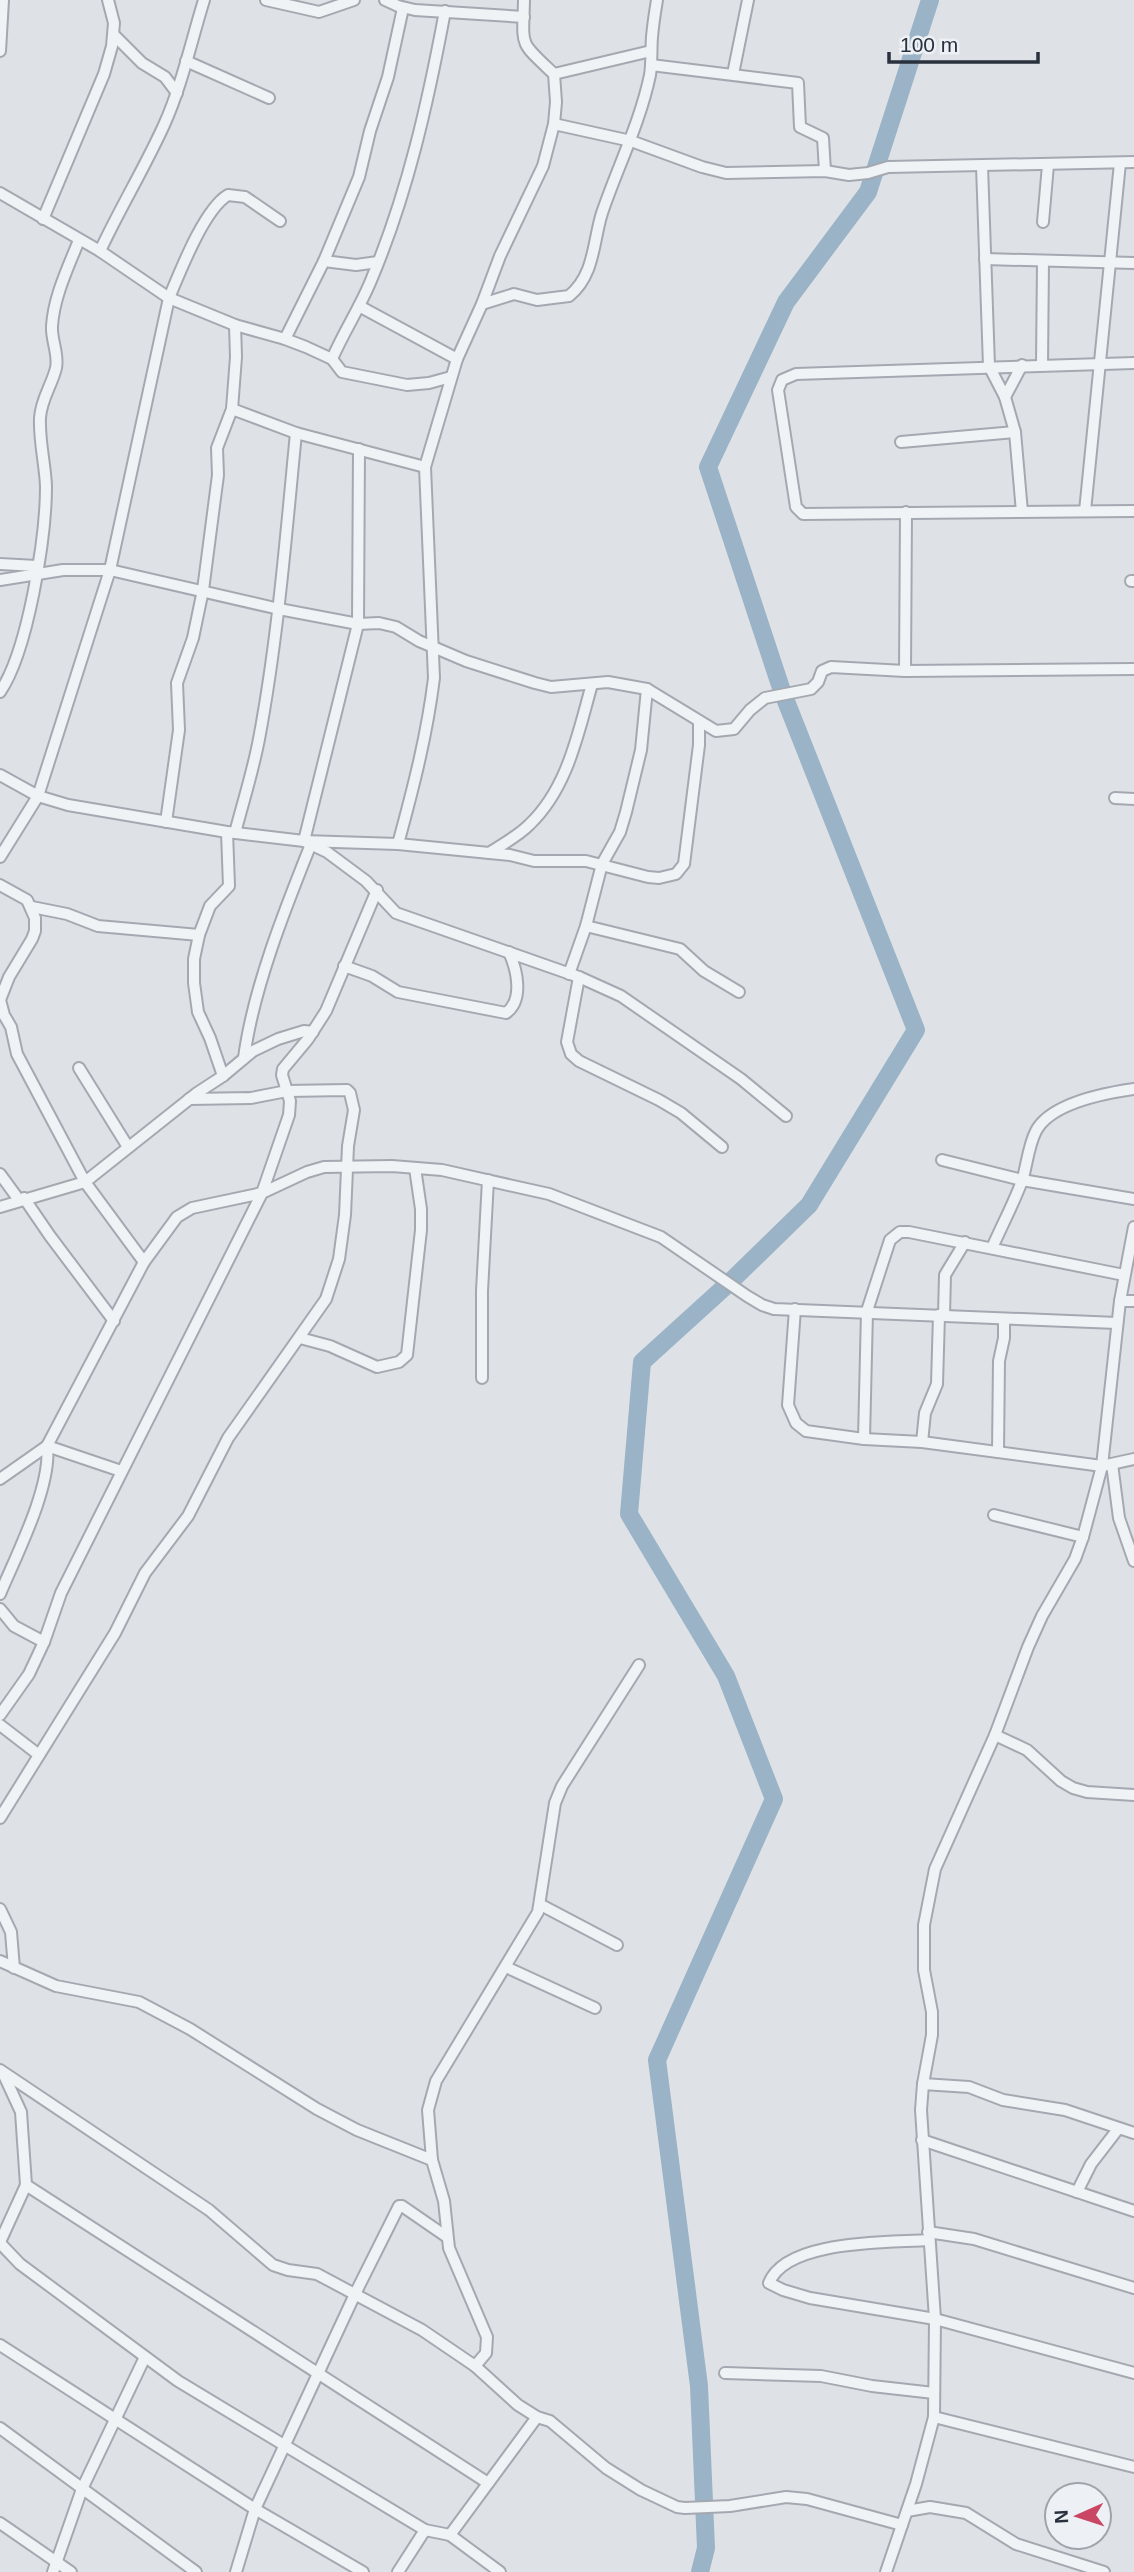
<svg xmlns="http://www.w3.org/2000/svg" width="1134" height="2572" viewBox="0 0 1134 2572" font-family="Arial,sans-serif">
  <rect width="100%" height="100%" fill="#dee2e7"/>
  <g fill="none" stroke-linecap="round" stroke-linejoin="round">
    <!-- river -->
    <polyline stroke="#9ab3c6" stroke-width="18" points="700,2572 706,2548 699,2386 657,2060 774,1799 726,1676 629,1514 642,1362 729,1283 809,1205 916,1030 782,691 708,467 786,302 868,192 930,0"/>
    <defs>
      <g id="minor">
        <polyline points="266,0 319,12 354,0"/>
        <polyline points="385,0 398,6 415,10 524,17"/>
        <polyline points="115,36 142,63 165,77 177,93"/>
        <polyline points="0,51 3,0"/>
        <polyline points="186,61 269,98"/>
        <polyline points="651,65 798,83 800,127 823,138 825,171"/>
        <polyline points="554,74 651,51"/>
        <polyline points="733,74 748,0"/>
        <polyline points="554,124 631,141 702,167 726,173 825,171 849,175 868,173 888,167 1134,162"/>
        <polyline points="982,166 989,366 1005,397 1015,432 1022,512"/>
        <polyline points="0,193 100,251 169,298 235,325 285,339 306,347 332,359 342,372 407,385 429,383 451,377"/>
        <polyline points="43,219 104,74 112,46 114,23 108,0"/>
        <polyline points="1043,222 1048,165"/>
        <path d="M100,251c20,-43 45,-84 64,-126 18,-40 27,-83 40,-125"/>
        <polyline points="985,259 1134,263"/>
        <polyline points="324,261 356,265 378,262"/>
        <path d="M482,304l32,-10 23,6 32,-4c26,-21 24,-55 33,-83 16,-47 38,-90 48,-138 2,-12 1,-25 2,-38 1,-12 3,-25 5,-37"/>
        <polyline points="359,306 457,359"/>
        <polyline points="285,339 324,261 359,177 370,131 388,77 403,8"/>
        <path d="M332,359c12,-28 29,-53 40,-81 36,-86 56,-176 73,-267"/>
        <polyline points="1134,363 796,374 782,380 778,390 796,507 803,514 1134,511"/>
        <polyline points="1042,364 1043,261"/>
        <polyline points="1005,397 1022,365"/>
        <polyline points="232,409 296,433 425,467"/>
        <polyline points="901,442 1015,432"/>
        <polyline points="359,449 358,624 304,841 327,852 366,881 396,913 579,977 621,996 741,1079 786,1116"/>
        <polyline points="1085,511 1120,163"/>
        <polyline points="0,564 37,566"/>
        <polyline points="0,580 63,570 110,570 279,609 358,624 379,623 396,627 419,641 466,661 535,683 551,687 608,682 647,689 716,731 734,729 750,710 765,698 811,689 818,682 822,671 831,667 905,671 1134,669"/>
        <polyline points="1131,581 1134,581"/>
        <polyline points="905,671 906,512"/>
        <path d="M0,692c28,-41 46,-155 46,-206 -1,-23 -7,-45 -6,-68 1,-19 12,-33 16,-50 3,-14 -5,-28 -4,-42 2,-30 16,-58 27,-86"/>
        <polyline points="0,775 38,796 68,805 227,832 304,841 398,844 510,855 534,861 586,861 648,877 659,878 676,874 684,864 699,745 699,721"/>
        <polyline points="1115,798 1134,799"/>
        <polyline points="166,822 179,730 177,683 193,638 203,590 218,475 217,448 232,409 236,357 235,325"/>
        <path d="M235,833c8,-31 18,-62 24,-94 19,-101 27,-204 37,-306"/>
        <path d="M398,844c15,-55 29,-109 36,-166l-9,-211 32,-108 25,-55 18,-48 43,-90 11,-42 2,-22 -2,-28c-36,-34 -31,-26 -30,-74"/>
        <path d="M489,853c14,-9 29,-17 40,-28 39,-37 49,-92 63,-141"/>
        <path d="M0,857l38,-61 72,-226 59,-272c11,-26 35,-89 59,-103l17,2 35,24"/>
        <polyline points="0,885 27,900 35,918 35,931 32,939 9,977 0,1000 4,1015 11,1027 17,1054 85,1182 144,1262"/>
        <polyline points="32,907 67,914 98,926 199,935"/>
        <polyline points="586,926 680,949 704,971 739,992"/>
        <path d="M344,966l28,10 26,16 108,21c18,-13 11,-43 3,-61"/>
        <polyline points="569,974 586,926 602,864 620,832 626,812 641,750 647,689"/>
        <polyline points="579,977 567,1042 571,1054 579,1061 659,1100 681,1113 722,1147"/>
        <path d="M244,1058c9,-69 41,-149 67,-214"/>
        <polyline points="79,1068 128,1147"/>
        <polyline points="223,1076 210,1038 198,1012 194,983 194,959 199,935 210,906 229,886 227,832"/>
        <polyline points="942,1160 1022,1180 1134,1199"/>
        <polyline points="0,1174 19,1200"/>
        <polyline points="24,1198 50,1236 114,1321"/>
        <polyline points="0,1207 85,1182 197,1093 223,1076 253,1051 278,1039 304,1031 313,1032"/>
        <path d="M992,1248c10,-23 23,-47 31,-70 4,-15 6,-34 13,-47 15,-28 70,-38 98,-42"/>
        <polyline points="1120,1301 1134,1301"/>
        <polyline points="795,1309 788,1405 796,1423 806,1431 864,1439 922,1442 1102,1466 1134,1459"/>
        <polyline points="944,1315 945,1275 965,1242"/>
        <polyline points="300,1338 330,1346 377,1367 399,1362 407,1355 421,1230 421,1209 415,1168"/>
        <polyline points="482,1378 482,1291 488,1180"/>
        <polyline points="864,1439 867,1311 890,1240 900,1232 909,1232 1124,1275"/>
        <polyline points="922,1442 925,1413 937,1384 939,1315"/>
        <polyline points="998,1452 999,1361 1004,1338 1004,1320"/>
        <polyline points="1112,1464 1119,1518 1134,1561"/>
        <polyline points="0,1479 47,1446 121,1471"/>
        <polyline points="994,1515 1083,1537"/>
        <path d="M0,1594c16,-38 52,-108 47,-148l97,-184 33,-45 15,-9 70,-15 45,-21 17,-5 68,-1 50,4 107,24 112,43 86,59 15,9 12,4 343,14"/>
        <polyline points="0,1609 14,1626 44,1642"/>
        <polyline points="0,1715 29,1674 44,1642 61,1593 262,1193 289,1115 290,1101 282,1075 283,1069 308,1039 326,1011 377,890"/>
        <polyline points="0,1725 39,1755"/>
        <polyline points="995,1735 1027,1750 1061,1781 1073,1788 1087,1792 1134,1795"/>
        <polyline points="0,1818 115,1633 145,1573 188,1516 228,1438 326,1299 339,1259 345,1215 348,1146 354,1110 350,1093 347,1090 287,1091 251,1098 189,1099"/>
        <polyline points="541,1905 617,1945"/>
        <polyline points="0,1909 11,1932 14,1968"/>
        <polyline points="0,1961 56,1986 139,2002 190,2029 317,2109 357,2130 432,2160"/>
        <polyline points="506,1967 595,2008"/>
        <polyline points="0,2070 209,2210 273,2265 288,2270 317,2274 422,2330 475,2366 518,2405 537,2417 550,2421 606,2468 641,2490 677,2507 685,2508 730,2506 786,2497 807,2499 902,2525"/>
        <polyline points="923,2084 969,2087 1003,2100 1065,2110 1134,2133"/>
        <polyline points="922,2140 1134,2211"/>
        <polyline points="26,2185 488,2483"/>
        <polyline points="1077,2192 1091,2164 1118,2129"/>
        <polyline points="928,2232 974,2239 1134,2288"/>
        <path d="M929,2240c-40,3 -143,-1 -160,43l14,7 27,8 125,21 199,54"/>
        <polyline points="0,2242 26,2185 21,2112 3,2073"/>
        <polyline points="0,2243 20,2264 178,2381 425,2530 450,2535 500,2572"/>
        <polyline points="0,2345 255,2509 363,2572"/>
        <polyline points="475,2366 486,2353 487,2337 449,2248 444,2201 432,2160 428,2110 436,2081 538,1912 555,1803 562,1786 639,1665"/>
        <polyline points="725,2373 821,2376 872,2386 934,2393"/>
        <polyline points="934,2417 1134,2467"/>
        <polyline points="0,2428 196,2572"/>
        <polyline points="907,2511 930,2507 966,2513 1016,2544 1104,2572"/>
        <polyline points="0,2523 71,2572"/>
        <polyline points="450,2535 537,2417"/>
        <polyline points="53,2572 82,2489 145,2357"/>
        <polyline points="236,2572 255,2509 356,2292 399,2206 402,2206 447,2237"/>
        <polyline points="398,2572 425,2530"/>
        <polyline points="886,2572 916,2484 934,2417 935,2319 921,2110 923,2084 932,2035 932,2012 924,1970 924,1925 935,1869 995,1735 1028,1647 1042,1616 1075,1559 1083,1537 1102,1466 1120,1301 1134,1227"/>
      </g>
    </defs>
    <!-- minor casing -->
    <use href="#minor" stroke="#a4a9b1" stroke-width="14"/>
    <!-- minor -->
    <use href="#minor" stroke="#f0f3f6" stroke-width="10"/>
  </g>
  <!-- north arrow -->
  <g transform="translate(1078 2516) rotate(267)"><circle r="33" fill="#edf1f5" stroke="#9ea4ab" stroke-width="2"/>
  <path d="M0-5L12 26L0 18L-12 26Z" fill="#c94664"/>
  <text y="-10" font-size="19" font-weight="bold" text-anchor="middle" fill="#28313d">N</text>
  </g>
  <!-- scale -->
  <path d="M889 52v10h149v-10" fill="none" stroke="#28313d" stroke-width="3.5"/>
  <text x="900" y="52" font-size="21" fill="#28313d" stroke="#edf1f5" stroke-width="5" paint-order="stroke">100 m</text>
</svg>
